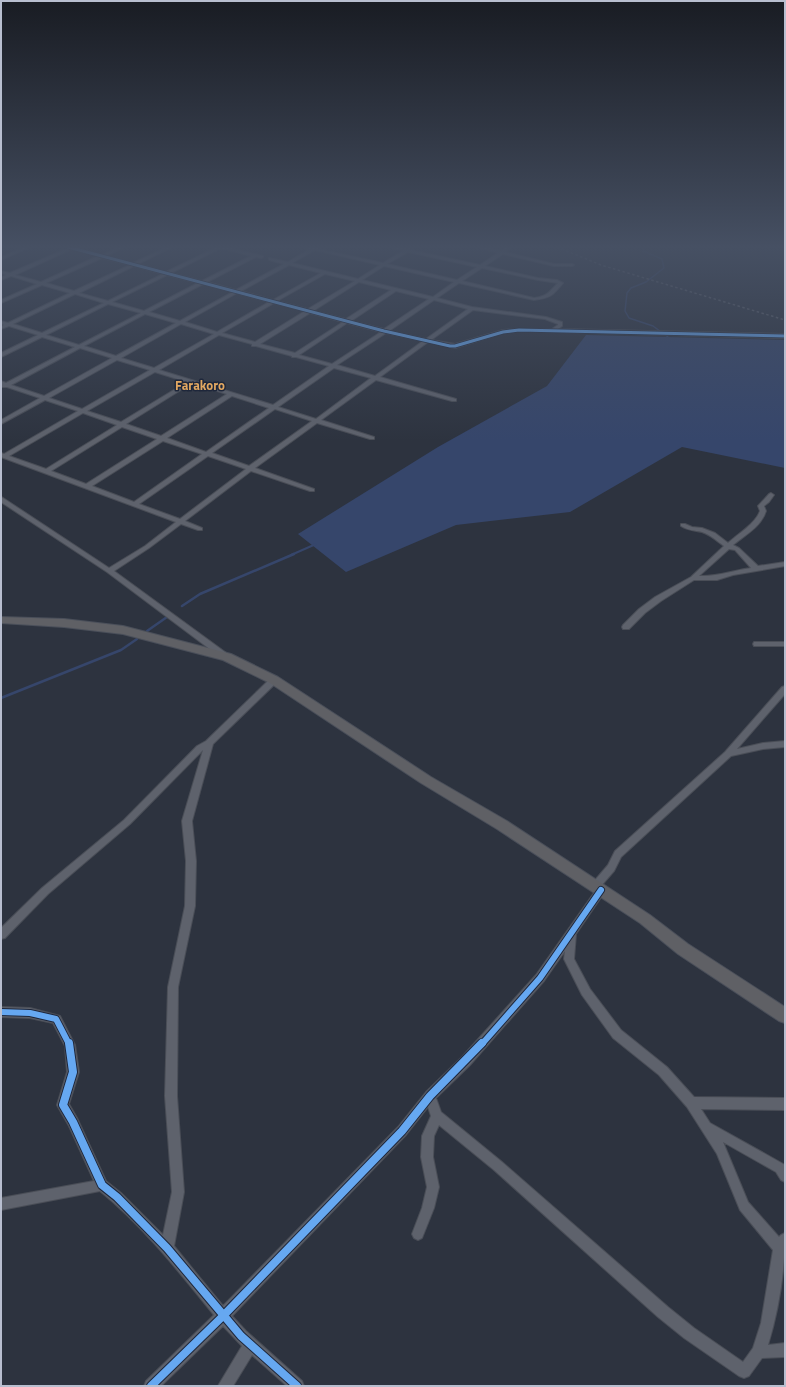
<svg xmlns="http://www.w3.org/2000/svg" width="786" height="1387" viewBox="0 0 786 1387" font-family="'Titillium Web',sans-serif">
  <rect width="100%" height="100%" fill="#2d333f"/>
  <!-- water -->
  <polygon fill="#36466b" points="586,335 785,340 785,468 682,447 570,512 456,525 346,572 298,534 438,447 547,386"/>
  <g fill="none" stroke-linecap="round" stroke-linejoin="round">
    <!-- stream-far2 -->
    <polyline stroke="#36466b" stroke-width="1.5" points="645,247 643,251 662,259 664,268 646,282 631,288 627,293 625,311 629,318 653,326 668,337"/>
    <!-- stream-far1 -->
    <polyline stroke="#36466b" stroke-width="2" points="291,555 316,544"/>
    <!-- stream -->
    <g stroke="#36466b" stroke-width="2.5">
      <polyline points="182,606 200,594 294,554"/>
      <polyline points="147,631 167,617"/>
      <polyline points="1,698 121,650 137,639"/>
    </g>
    <defs>
      <g id="minor">
        <polygon points="25,247 30,247 1,260 1,257"/>
        <path d="M66,247h10l26,8 17,-8h5l-18,9 27,7 34,-16h5l-34,17 28,8 51,-25h9l37,9v1l-2,1 -5,-1 -49,25 29,8 48,-26 -15,-4v-2l19,4 22,-13 -7,-2h14l1,2 65,14 20,-12 -12,-4 16,2 2,-1 2,2 69,15 18,-12 -21,-6h7l17,4 6,-4h5l-7,5 49,12h18l2,1 -2,1h-18l-51,-12 -18,12 53,12 19,2 6,3c-10,12 -12,15 -29,17l-75,-17 -22,15 35,9 74,10 16,5v4l-4,3 227,5v4l-266,-7 -16,2 -48,15 -27,-6 -48,35 76,22v2h-4l-76,-21 -55,40 53,17v2h-4l-53,-16 -62,45 59,21v2h-4l-59,-20 -66,50 17,7v2h-4l-17,-6 -32,24 -35,23 115,84 1,2 -1,2h-6l-116,-87 -106,-70v-5l2,1 106,70 36,-22 31,-24 -175,-65v-4l3,1 74,-43 -33,-11 -44,24v-4l39,-22 -33,-11h-5l-1,-6 5,2 69,-36 -33,-10 -41,20v-4l37,-18 -29,-9 -8,3v-3l3,-1 -3,-1v-3l7,2 62,-30 -28,-8 -41,18v-3l36,-16 -26,-8 -10,4v-3l5,-2 -5,-2v-2l9,2 58,-25zM221,248l30,8 -49,25 -31,-8zM72,249l26,7 -57,26 -26,-7zM315,250l65,15 -22,14 -66,-16zM408,252l69,15 -20,13 -70,-16zM102,258l28,7 -56,26 -28,-8zM289,265l32,8 -48,27 -32,-9zM134,266l29,8 -55,27 -29,-8zM384,266l70,16 -21,15 -71,-17zM482,268l56,12 20,3c-9,9 -10,13 -24,15l-72,-17zM325,274l30,7 -47,28 -31,-8zM167,275l31,8 -54,28 -32,-9zM359,282l32,8 -45,29 -33,-8zM203,284l30,8 -53,29 -31,-9zM396,291l33,8 -45,30 -33,-8zM237,293l32,9 -52,30 -32,-10zM75,294l29,9 -62,30 -29,-9zM434,300l34,9 -42,30 -37,-8zM274,303l31,8 -50,31 -33,-9zM108,304l33,9 -62,32 -33,-10zM473,310l72,9 13,5v1l-6,4h-33l-16,1 -48,14 -24,-4zM310,313l33,9 -48,31 -35,-9zM145,314l31,9 -60,33 -32,-10zM347,323l34,9 -49,32 -33,-9zM181,324l33,10 -60,34 -33,-10zM386,333l37,8 -48,35 -38,-11zM219,335l33,9v2h4l36,10v1h4l33,9 -56,39 -114,-35zM80,348l32,10 -68,38 -33,-11zM117,360l33,10 -68,39 -33,-11zM334,368l37,10 -55,41 -38,-12zM155,372l32,10 -66,40 -34,-11zM192,383l35,11 -66,42 -35,-12zM232,396l37,12 -63,44 -39,-14zM275,409l37,12 -63,45 -37,-13zM83,413l34,12 -71,44 -37,-13zM122,427l35,12 -71,45 -35,-13zM163,441l39,13 -68,48 -42,-16zM208,456l38,13 -66,50 -41,-15z"/>
        <path d="M771,493l3,2 -5,7 -5,4 2,5c-5,16 -21,24 -33,34l6,3 19,18 27,-4v4l-52,9 -16,5h-23l-33,21 -16,12 -16,16h-6l-1,-2 1,-2 16,-16 16,-12 36,-20 33,-31c-7,-5 -13,-11 -22,-14 -8,-2 -13,-1 -21,-6v-2h4l7,3 10,1 13,5 13,10c11,-10 27,-19 32,-32l-2,-5 11,-12zM729,549l6,1 16,18c-17,2 -34,9 -52,8z"/>
        <polygon points="754,642 785,642 785,646 754,646 753,644"/>
        <path d="M274,677l4,3 -1,2 -64,62 -21,77 4,40 -1,45 -17,81 -1,109 7,96 -10,54 49,60 175,-179 28,-35 36,-35 74,-82 60,-85 -4,-1 -2,-3 18,-21 7,-14 110,-99 57,-65 3,-1v8l-48,55 26,-6 22,-2v6l-22,2 -32,7 -110,101 -7,14 -13,15 3,1 2,3 -2,3 -28,41 -2,25 16,30 31,41 46,37 27,30 91,1v12l-84,-1 9,14 75,42v17l-4,-2 -5,-8 -53,-30 25,60 31,35 2,-2 4,-2c0,36 -6,76 -17,112l17,-2v14l-23,1 -13,18 -5,2 -5,-2 -55,-38 -26,-21 -164,-147 -55,-45 -5,11 -1,21 6,30 -5,21 -12,30 -4,2 -4,-2 -2,-4 10,-26 5,-21 -6,-30 1,-21 9,-20 -3,-9 -22,28 -174,181 14,15 56,50 2,5h-17l-35,-31 -19,31h-15l24,-40 -19,-20 -62,60h-17l2,-5 68,-66c-35,-43 -70,-88 -114,-124l-99,19v-12l93,-17 -25,-55 -12,-21 10,-33 -2,-26 -12,-23 -23,-5 -29,-1v-10l29,1 30,8 15,29 4,27 -10,32 8,14 29,63 15,12 42,42 9,-43 -7,-96 3,-109 17,-81 1,-45 -4,-40 21,-71 -73,74 -82,70 -43,44 -4,1v-11l41,-40 82,-68 73,-74 9,-5 65,-63zM565,951l-1,8 18,36 31,43 46,37 28,32 30,47 23,56 33,40 -12,73 -8,25 -10,14 -49,-34 -26,-21 -166,-145 -61,-50 -5,-14 34,-33 74,-84z"/>
      </g>
      <polygon id="highway" points="1,617 64,619 123,626 231,654 278,677 431,777 507,821 650,915 688,944 785,1007 785,1023 779,1021 678,954 640,923 497,829 421,783 270,683 223,660 123,634 64,627 1,623"/>
    </defs>
    <!-- minor casing -->
    <use href="#minor" stroke="#4a4e57" stroke-width="2"/>
    <!-- highway casing -->
    <use href="#highway" stroke="#4a4f5a" stroke-width="2"/>
    <!-- minor -->
    <use href="#minor" fill="#5e626c" fill-rule="evenodd"/>
    <!-- highway -->
    <use href="#highway" fill="#5f6065" fill-rule="evenodd"/>
    <!-- rail -->
    <polyline stroke="#5c606a" stroke-width="1.5" stroke-dasharray="2.5 2.5" stroke-linecap="butt" points="557,247 601,265 785,320"/>
    <defs>
      <polyline id="cycleway-far2" points="68,247 384,331 450,346 455,346 503,332 519,330 785,336"/>
      <g id="cycleway-far1">
        <polyline points="1,1012 30,1013 56,1019 69,1044"/>
        <polyline points="482,1044 540,978 601,890"/>
      </g>
      <g id="cycleway">
        <polyline points="69,1043 73,1072 63,1105 73,1122 102,1185 117,1197 167,1248 241,1336 297,1386"/>
        <polyline points="151,1386 223,1316 402,1131 430,1096 482,1043"/>
      </g>
    </defs>
    <!-- cycleway-far2 casing -->
    <use href="#cycleway-far2" stroke="#1e273b" stroke-width="4.5"/>
    <!-- cycleway-far1 casing -->
    <use href="#cycleway-far1" stroke="#1e273b" stroke-width="8"/>
    <!-- cycleway casing -->
    <use href="#cycleway" stroke="#1e273b" stroke-width="10"/>
    <!-- cycleway-far2 -->
    <use href="#cycleway-far2" stroke="#66a8f1" stroke-width="3"/>
    <!-- cycleway-far1 -->
    <use href="#cycleway-far1" stroke="#66a8f1" stroke-width="6"/>
    <!-- cycleway -->
    <use href="#cycleway" stroke="#66a8f1" stroke-width="8"/>
  </g>
  <!-- sky -->
  <linearGradient id="sky" x2="0" y2="1"><stop stop-color="#191c23"/><stop offset="0.56" stop-color="#465063"/><stop offset="1" stop-color="#465063" stop-opacity="0"/></linearGradient>
  <rect width="786" height="441" fill="url(#sky)"/>
  <g text-anchor="middle" stroke-width="3" stroke-linejoin="round" paint-order="stroke">
    <!-- far-neighbourhood labels -->
    <g font-size="13" font-weight="bold" fill="#e1a761" stroke="#1e273b">
      <text x="200" y="390">Farakoro</text>
    </g>
  </g>
  <!-- border -->
  <rect width="786" height="1387" fill="none" stroke="#b8becf" stroke-width="4"/>
</svg>
